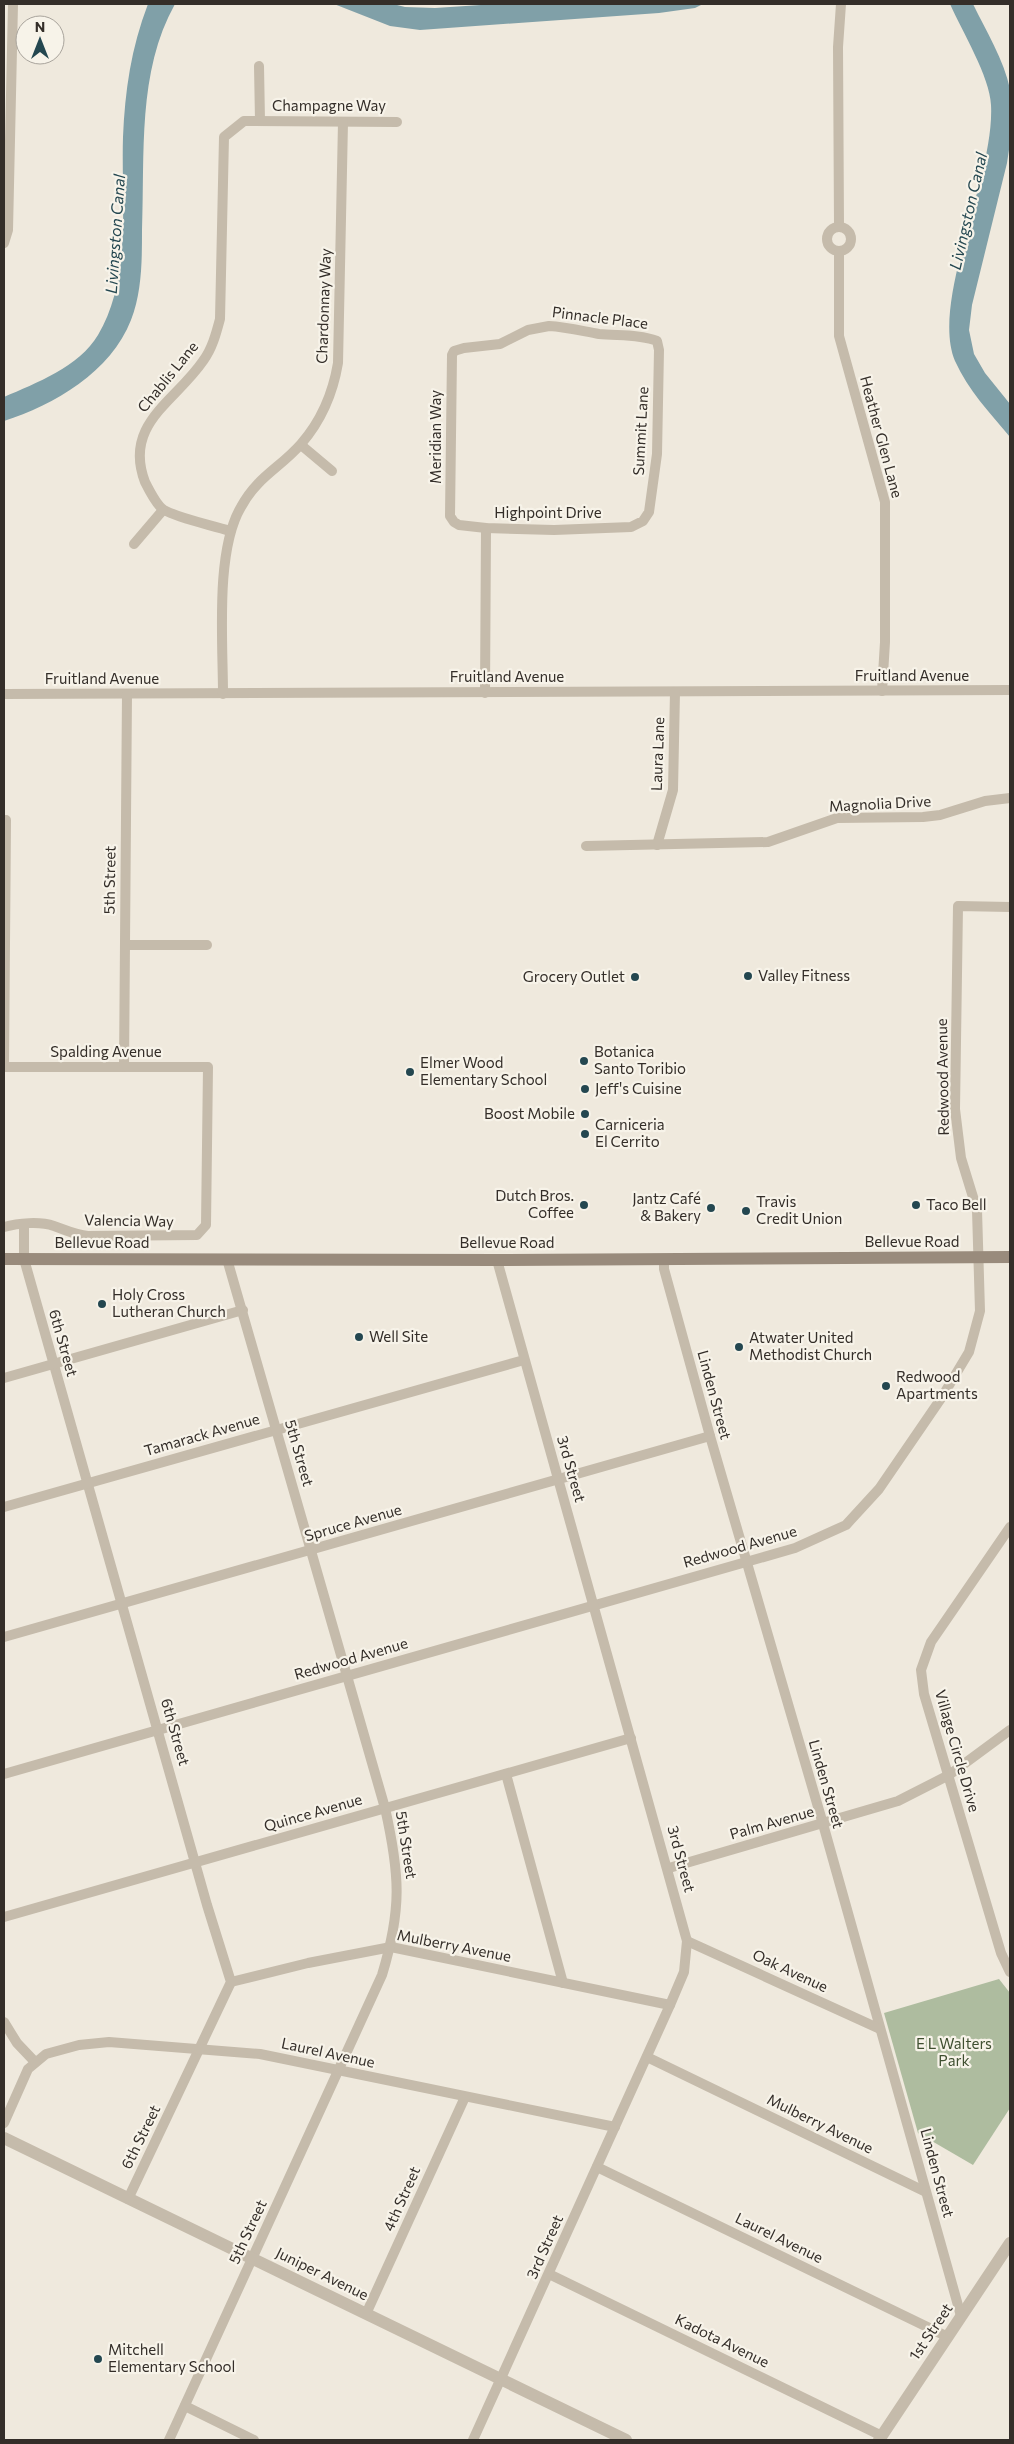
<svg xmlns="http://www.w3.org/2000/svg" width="1014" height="2444" viewBox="0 0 1014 2444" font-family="Commissioner,sans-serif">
  <rect width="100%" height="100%" fill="#efe9dd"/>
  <!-- green -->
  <polygon fill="#aebc9f" points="999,1979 1010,1993 1010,2108 973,2165 918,2133 884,2013"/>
  <!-- water -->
  <g fill="#80a0a8">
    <path d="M148,4h27c-38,68 -30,150 -33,226 0,30 0,62 -11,90 -20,52 -77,85 -127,101v-24c32,-14 75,-30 94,-62 34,-57 23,-134 25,-198 2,-46 8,-89 25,-133z"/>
    <polygon points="334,4 393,4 405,7 435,8 496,4 703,4 695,8 659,13 420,30 390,26"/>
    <path d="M950,4h23c13,27 31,56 37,85 4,23 1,51 -3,74l-35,142 -3,25 5,24 11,19 25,31v33c-20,-24 -42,-47 -55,-76 -25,-60 40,-184 36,-256 -1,-28 -29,-74 -41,-101z"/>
  </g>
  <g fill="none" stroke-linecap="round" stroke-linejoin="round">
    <!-- minor -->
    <g stroke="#c5bbab" stroke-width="10">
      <polyline points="259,66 260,121"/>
      <polyline points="839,226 838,47 841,4"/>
      <circle cx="839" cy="239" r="12"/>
      <polyline points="4,243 8,230 13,4"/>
      <polyline points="839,252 839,336 885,502 885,642 882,691"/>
      <path d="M549,326c17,1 33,5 50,8 19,2 40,0 58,7l2,9 -2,104 -8,58 -6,9 -12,6 -77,3 -68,-2 -27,-3 -5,-3 -4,-6 2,-161 2,-4 10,-3 36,-4 28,-14z"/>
      <polyline points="301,445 332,471"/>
      <path d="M230,531c-18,-6 -50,-12 -66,-21 -7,-4 -15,-20 -19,-28 -22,-58 30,-80 58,-121 9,-12 13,-27 17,-42l4,-182 20,-16 153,1"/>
      <polyline points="134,544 163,510"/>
      <polyline points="485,693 486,528"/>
      <polyline points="4,694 1010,690"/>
      <path d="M223,694c0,-52 -8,-143 18,-187 17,-31 39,-39 60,-63 20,-23 32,-51 37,-81l5,-241"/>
      <polyline points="4,820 6,820 4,1067"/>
      <polyline points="657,845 673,790 675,692"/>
      <polyline points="586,846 768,842 837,818 923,817 940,815 985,801 1010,798"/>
      <polyline points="125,945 207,945"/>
      <path d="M4,1067h204l-2,158 -9,10 -109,1c-13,-1 -22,-6 -34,-10 -14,-5 -36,-3 -50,1"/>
      <polyline points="124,1067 127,694"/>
      <polyline points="24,1224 24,1259 207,1905 231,1982 128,2199"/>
      <polyline points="664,1259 664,1269 710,1436 823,1824 961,2316"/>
      <polyline points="4,1378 243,1310"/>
      <polyline points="4,1507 524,1360"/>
      <polyline points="1010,1527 931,1642 921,1670 924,1694 1001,1953 1010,1972"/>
      <polyline points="4,1637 710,1436"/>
      <polyline points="4,1774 795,1548 846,1525 879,1489 942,1397 969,1352 980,1311 977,1210 961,1158 955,1109 958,906 1010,907"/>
      <polyline points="506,1774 563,1983"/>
      <polyline points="669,1868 898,1801 949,1775 1010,1730"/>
      <polyline points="4,1917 631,1738"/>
      <polyline points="687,1941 880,2029"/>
      <polyline points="231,1982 308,1963 391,1947 670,2005"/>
      <polyline points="4,2022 17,2043 35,2062"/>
      <polyline points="647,2057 926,2192"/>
      <polyline points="4,2123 28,2069 46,2054 79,2045 109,2042 260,2054 615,2127"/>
      <polyline points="597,2167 948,2337"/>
      <polyline points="549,2274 882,2436"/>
      <polyline points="366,2314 465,2097"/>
      <polyline points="185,2406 254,2440"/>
      <path d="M169,2440l213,-465c20,-66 18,-100 3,-167l-158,-549"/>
      <polyline points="473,2440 670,2005 684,1972 687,1941 497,1260"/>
    </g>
    <!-- tertiary -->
    <g stroke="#c5bbab" stroke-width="12">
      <polyline points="4,2138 626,2440"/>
      <polyline points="879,2440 1010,2243"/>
    </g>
    <!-- secondary -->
    <polyline stroke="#998b7c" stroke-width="12" points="4,1259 497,1260 1010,1257"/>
  </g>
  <!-- markers -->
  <g fill="#244750" stroke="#f7f3e9" stroke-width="2">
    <circle cx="748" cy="976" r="5"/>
    <circle cx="635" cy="977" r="5"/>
    <circle cx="584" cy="1061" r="5"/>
    <circle cx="410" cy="1072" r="5"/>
    <circle cx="585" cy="1089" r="5"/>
    <circle cx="585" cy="1114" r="5"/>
    <circle cx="585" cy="1134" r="5"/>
    <circle cx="584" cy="1205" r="5"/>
    <circle cx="916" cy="1205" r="5"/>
    <circle cx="711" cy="1208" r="5"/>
    <circle cx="746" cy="1211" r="5"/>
    <circle cx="102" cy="1304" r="5"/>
    <circle cx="359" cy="1337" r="5"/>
    <circle cx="739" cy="1347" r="5"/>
    <circle cx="886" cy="1386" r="5"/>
    <circle cx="98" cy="2359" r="5"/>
  </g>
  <g text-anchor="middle" stroke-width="4.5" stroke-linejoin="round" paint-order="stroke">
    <!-- street labels -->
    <g font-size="15" fill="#342e29" stroke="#f7f3e9">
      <text x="329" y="111">Champagne Way</text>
      <text transform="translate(324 306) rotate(-88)" y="5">Chardonnay Way</text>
      <text transform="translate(600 318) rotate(7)" y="5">Pinnacle Place</text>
      <text transform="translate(168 377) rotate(-51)" y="5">Chablis Lane</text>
      <text transform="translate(641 431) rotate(-87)" y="5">Summit Lane</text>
      <text transform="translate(436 437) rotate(-90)" y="5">Meridian Way</text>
      <text transform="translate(881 437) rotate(75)" y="5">Heather Glen Lane</text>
      <text x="548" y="518">Highpoint Drive</text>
      <text x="912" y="681">Fruitland Avenue</text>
      <text x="507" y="682">Fruitland Avenue</text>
      <text x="102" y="684">Fruitland Avenue</text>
      <text transform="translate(658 754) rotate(-88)" y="5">Laura Lane</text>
      <text transform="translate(880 804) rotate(-3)" y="5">Magnolia Drive</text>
      <text transform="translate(110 880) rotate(-89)" y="5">5th Street</text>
      <text x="106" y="1057">Spalding Avenue</text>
      <text transform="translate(943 1077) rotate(-91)" y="5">Redwood Avenue</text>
      <text transform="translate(129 1221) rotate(1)" y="5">Valencia Way</text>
      <text x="912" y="1247">Bellevue Road</text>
      <text x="102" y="1248">Bellevue Road</text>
      <text x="507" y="1248">Bellevue Road</text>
      <text transform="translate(63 1343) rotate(74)" y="5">6th Street</text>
      <text transform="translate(714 1395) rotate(75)" y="5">Linden Street</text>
      <text transform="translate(202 1435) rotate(-16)" y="5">Tamarack Avenue</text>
      <text transform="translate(299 1453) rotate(74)" y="5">5th Street</text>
      <text transform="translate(571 1469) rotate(74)" y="5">3rd Street</text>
      <text transform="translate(353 1523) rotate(-16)" y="5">Spruce Avenue</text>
      <text transform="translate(740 1547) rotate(-16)" y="5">Redwood Avenue</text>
      <text transform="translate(351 1659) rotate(-16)" y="5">Redwood Avenue</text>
      <text transform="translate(175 1732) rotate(74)" y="5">6th Street</text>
      <text transform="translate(957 1751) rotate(74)" y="5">Village Circle Drive</text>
      <text transform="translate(826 1784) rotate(74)" y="5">Linden Street</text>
      <text transform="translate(313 1813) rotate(-16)" y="5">Quince Avenue</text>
      <text transform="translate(772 1823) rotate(-16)" y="5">Palm Avenue</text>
      <text transform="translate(406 1845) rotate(81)" y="5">5th Street</text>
      <text transform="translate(681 1859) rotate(75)" y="5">3rd Street</text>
      <text transform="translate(454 1946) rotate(11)" y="5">Mulberry Avenue</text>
      <text transform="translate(790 1971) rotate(25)" y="5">Oak Avenue</text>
      <text transform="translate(328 2053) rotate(12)" y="5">Laurel Avenue</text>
      <text transform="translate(820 2124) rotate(26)" y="5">Mulberry Avenue</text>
      <text transform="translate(141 2137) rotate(-64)" y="5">6th Street</text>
      <text transform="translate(937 2173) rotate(75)" y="5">Linden Street</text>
      <text transform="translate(402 2199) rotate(-66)" y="5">4th Street</text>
      <text transform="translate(248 2232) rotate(-65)" y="5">5th Street</text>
      <text transform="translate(779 2238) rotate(26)" y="5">Laurel Avenue</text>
      <text transform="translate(545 2247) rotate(-66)" y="5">3rd Street</text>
      <text transform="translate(322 2274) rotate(26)" y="5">Juniper Avenue</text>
      <text transform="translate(931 2332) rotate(-56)" y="5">1st Street</text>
      <text transform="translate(722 2341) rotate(26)" y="5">Kadota Avenue</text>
    </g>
    <!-- poi labels -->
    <g font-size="15" fill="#342e29" stroke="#f7f3e9" text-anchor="start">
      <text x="758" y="981">Valley Fitness</text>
      <text x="625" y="982" text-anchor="end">Grocery Outlet</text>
      <text x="594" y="1057">Botanica<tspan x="594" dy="17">Santo Toribio</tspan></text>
      <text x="420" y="1068">Elmer Wood<tspan x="420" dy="17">Elementary School</tspan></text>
      <text x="595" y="1094">Jeff's Cuisine</text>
      <text x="575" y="1119" text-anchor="end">Boost Mobile</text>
      <text x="595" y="1130">Carniceria<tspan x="595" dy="17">El Cerrito</tspan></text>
      <text x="574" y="1201" text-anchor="end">Dutch Bros.<tspan x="574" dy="17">Coffee</tspan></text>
      <text x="701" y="1204" text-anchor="end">Jantz Café<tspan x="701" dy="17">&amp; Bakery</tspan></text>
      <text x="756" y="1207">Travis<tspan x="756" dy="17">Credit Union</tspan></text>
      <text x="926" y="1210">Taco Bell</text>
      <text x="112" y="1300">Holy Cross<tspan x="112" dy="17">Lutheran Church</tspan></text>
      <text x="369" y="1342">Well Site</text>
      <text x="749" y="1343">Atwater United<tspan x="749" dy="17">Methodist Church</tspan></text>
      <text x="896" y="1382">Redwood<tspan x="896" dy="17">Apartments</tspan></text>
      <text x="108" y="2355">Mitchell<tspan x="108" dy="17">Elementary School</tspan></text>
    </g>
    <!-- park labels -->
    <g font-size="15" fill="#3f4f30" stroke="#f7f3e9">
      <text x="954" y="2049">E L Walters<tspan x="954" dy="17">Park</tspan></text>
    </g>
    <!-- water labels -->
    <g font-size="16" font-style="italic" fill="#244750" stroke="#f7f3e9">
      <text transform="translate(968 211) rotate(-77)" y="6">Livingston Canal</text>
      <text transform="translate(115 234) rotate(-86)" y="6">Livingston Canal</text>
    </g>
  </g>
  <!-- border -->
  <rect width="1014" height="2444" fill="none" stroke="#342e29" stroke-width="10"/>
  <!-- north arrow -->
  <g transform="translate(40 40)"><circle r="24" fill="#f7f3e9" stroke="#a9a49c"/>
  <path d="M0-4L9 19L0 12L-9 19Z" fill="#244750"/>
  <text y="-8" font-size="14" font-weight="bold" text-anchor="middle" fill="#342e29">N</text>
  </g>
</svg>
